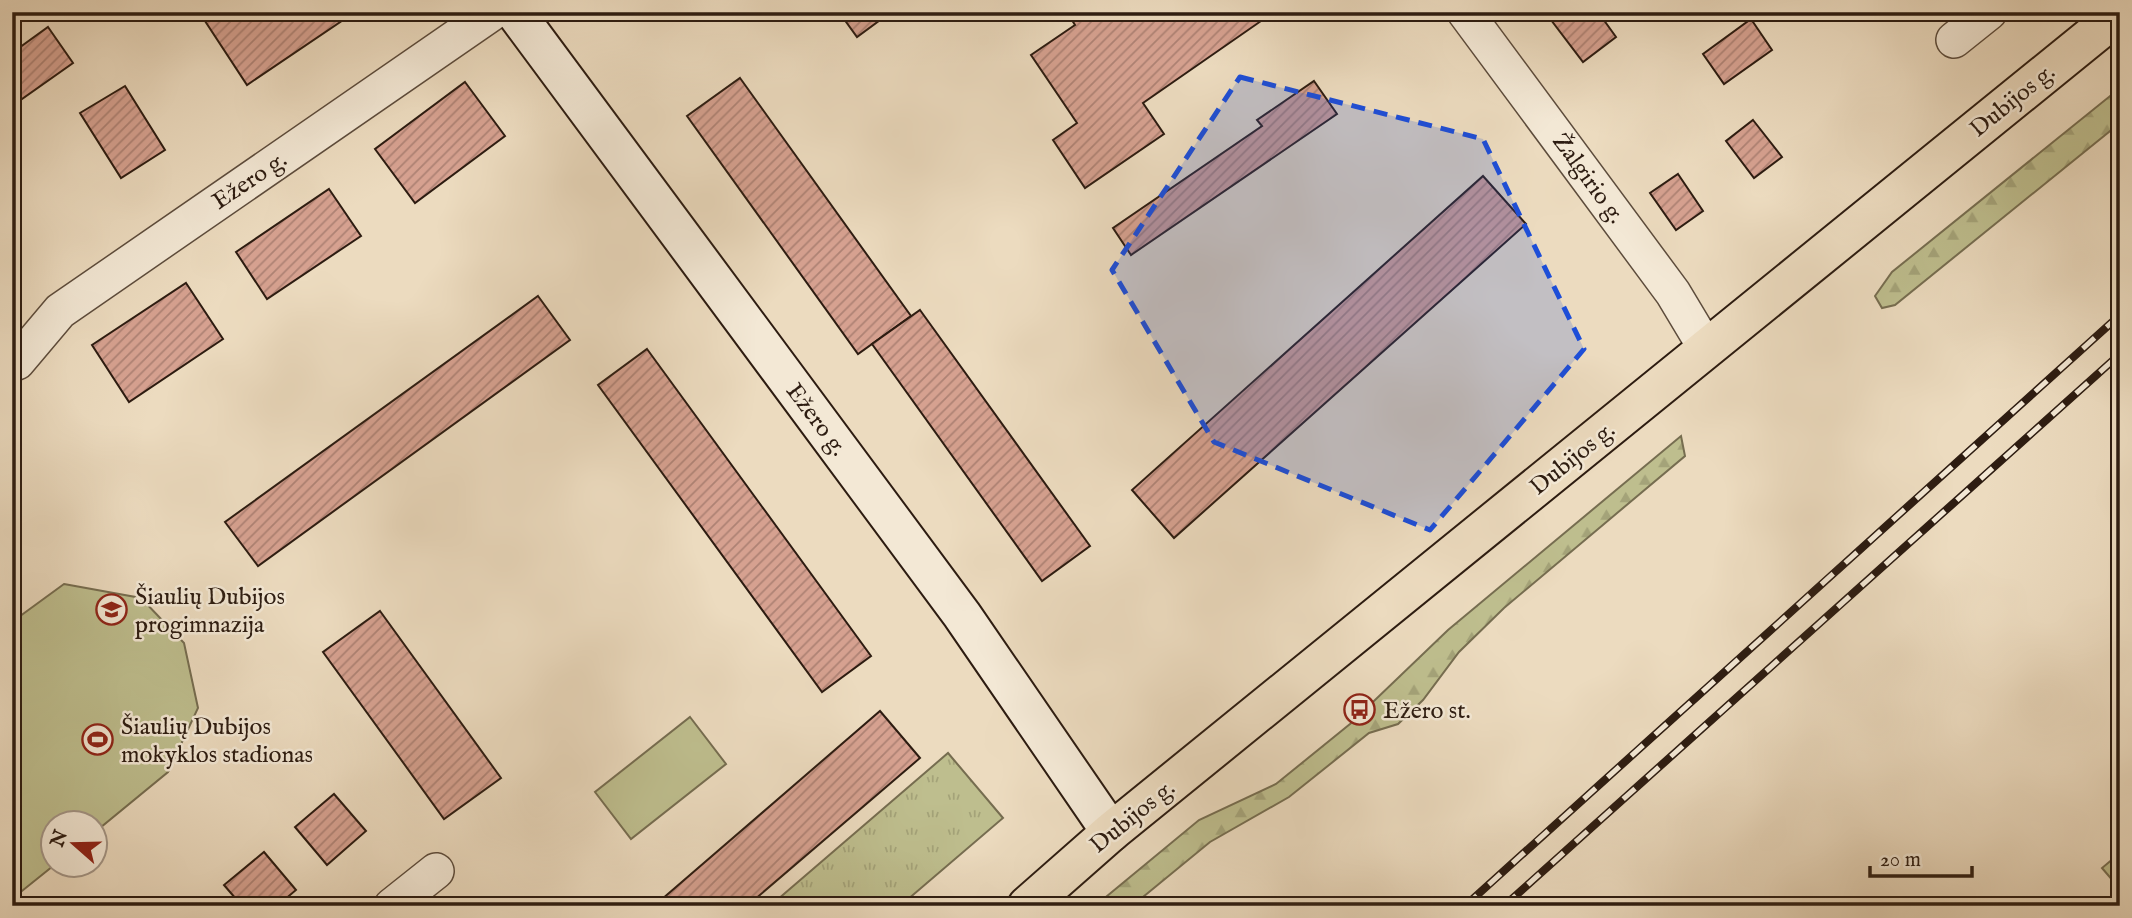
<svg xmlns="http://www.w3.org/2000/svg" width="2132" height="918" viewBox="0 0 2132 918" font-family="'IM FELL English',serif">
  <defs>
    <pattern id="grass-tufts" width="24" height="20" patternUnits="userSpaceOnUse" patternTransform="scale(1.75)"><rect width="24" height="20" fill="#bebe8e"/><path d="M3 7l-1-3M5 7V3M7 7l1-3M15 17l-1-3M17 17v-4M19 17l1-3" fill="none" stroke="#a4a379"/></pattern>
    <pattern id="forest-firs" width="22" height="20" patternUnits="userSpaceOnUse" patternTransform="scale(1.75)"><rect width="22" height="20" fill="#bebe8e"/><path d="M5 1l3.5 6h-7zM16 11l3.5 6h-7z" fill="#a4a379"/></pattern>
    <pattern id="building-hatch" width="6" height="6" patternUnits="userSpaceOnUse" patternTransform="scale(1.75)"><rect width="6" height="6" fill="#d6a190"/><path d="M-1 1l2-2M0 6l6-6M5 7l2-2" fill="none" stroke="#ae8274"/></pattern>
  </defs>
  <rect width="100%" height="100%" fill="#ecdbbf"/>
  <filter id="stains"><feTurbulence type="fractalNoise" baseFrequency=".00286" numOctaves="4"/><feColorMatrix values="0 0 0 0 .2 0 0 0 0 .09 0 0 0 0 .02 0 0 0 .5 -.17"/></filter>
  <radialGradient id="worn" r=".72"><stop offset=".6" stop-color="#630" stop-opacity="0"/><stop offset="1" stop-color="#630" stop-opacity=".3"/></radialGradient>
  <!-- grass -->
  <g fill="url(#grass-tufts)" stroke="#766d50" stroke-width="2">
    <polygon points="948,753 1003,818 900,906 770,906"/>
    <polygon points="2120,853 2120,889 2102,868"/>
  </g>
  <!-- forest -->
  <g fill="url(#forest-firs)" stroke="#766d50" stroke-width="2">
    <polygon points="2120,88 2120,123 1895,305 1882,308 1875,296 1892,272"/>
    <polygon points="1681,436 1685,456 1504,608 1459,652 1423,700 1398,724 1369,733 1289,797 1210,842 1132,906 1095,906 1199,820 1276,784 1350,724 1448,630"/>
  </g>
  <!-- pitch -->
  <g fill="#bebe8e" stroke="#766d50" stroke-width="2">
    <polygon points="64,584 141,598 184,643 198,708 168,772 95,832 94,824 52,824 53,866 12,899 12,622"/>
    <polygon points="690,717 726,764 631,839 595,792"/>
  </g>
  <!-- building -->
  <g fill="url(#building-hatch)" stroke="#2d1c11" stroke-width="2">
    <polygon points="218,12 355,12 247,85 205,21"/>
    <polygon points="839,12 891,12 857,37"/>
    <polygon points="1067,12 1274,12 1143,103 1164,134 1085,188 1053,140 1077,123 1031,55 1075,25"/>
    <polygon points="1545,12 1598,12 1616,37 1583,62"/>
    <polygon points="1751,19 1772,50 1724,84 1703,54"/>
    <polygon points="48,27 73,63 12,106 12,53"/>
    <polygon points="740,78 911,316 858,354 687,116"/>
    <polygon points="1314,81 1337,114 1131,255 1113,228 1262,126 1257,120"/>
    <polygon points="465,82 505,136 415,203 375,149"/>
    <polygon points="125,86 165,150 121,178 80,113"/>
    <polygon points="1753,120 1782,157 1754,178 1726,141"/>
    <polygon points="1678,174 1703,211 1676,230 1650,193"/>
    <polygon points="1483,176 1526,224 1174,538 1132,490"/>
    <polygon points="329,189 361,236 267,299 236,252"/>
    <polygon points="186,283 223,339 129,402 92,345"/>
    <polygon points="538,296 570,340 258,566 225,522"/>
    <polygon points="920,310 1090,546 1042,581 872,344"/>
    <polygon points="647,349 871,656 822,692 598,385"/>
    <polygon points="12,440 19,449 12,454"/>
    <polygon points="380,611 501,778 444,819 323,652"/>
    <polygon points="880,711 920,758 747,906 654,906"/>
    <polygon points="334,794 366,831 327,865 295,827"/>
    <polygon points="264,852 296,890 277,906 242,906 224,885"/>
  </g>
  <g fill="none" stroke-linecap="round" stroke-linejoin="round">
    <defs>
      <g id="street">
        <polyline points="1465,12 1673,293 1706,348"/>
        <polyline points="1954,40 1989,12"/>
        <polyline points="17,362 60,311 493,12"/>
        <polyline points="392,906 436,871"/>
      </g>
      <polyline id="secondary" points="515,12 962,615 1111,832"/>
      <polyline id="primary" points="1027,906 1111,832 2120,13"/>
    </defs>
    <!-- street casing -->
    <use href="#street" stroke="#5d4c3c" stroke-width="38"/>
    <!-- secondary casing -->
    <use href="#secondary" stroke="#2d1c11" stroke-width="42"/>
    <!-- primary casing -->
    <use href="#primary" stroke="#2d1c11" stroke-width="42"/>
    <!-- street -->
    <use href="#street" stroke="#f3e8d5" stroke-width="35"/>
    <!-- secondary -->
    <use href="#secondary" stroke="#f3e8d5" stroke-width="38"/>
    <!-- primary -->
    <use href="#primary" stroke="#ecdbbf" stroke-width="38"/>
    <defs>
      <g id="rail">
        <polyline points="1465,906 2120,315"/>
        <polyline points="1504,906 2120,354"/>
      </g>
    </defs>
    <!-- rail casing -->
    <use href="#rail" stroke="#2d1c11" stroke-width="8"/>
    <!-- rail -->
    <use href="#rail" stroke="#f3e8d5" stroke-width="5" stroke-dasharray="16" stroke-linecap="butt"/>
  </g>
  <!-- marked area -->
  <path fill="#1d4ed8" fill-opacity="0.2" stroke="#1d4ed8" stroke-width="5" stroke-dasharray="14 9" stroke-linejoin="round" d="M1240,77l243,62 101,210 -154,181 -216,-88 -102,-172z"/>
  <!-- icons -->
  <defs>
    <symbol id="school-ring" viewBox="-11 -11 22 22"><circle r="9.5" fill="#f3e8d5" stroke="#8f2418" stroke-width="1.5"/><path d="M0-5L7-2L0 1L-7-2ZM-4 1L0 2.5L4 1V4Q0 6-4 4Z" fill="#8f2418"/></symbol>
    <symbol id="bus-ring" viewBox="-11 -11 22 22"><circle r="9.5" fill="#f3e8d5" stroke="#8f2418" stroke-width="1.5"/><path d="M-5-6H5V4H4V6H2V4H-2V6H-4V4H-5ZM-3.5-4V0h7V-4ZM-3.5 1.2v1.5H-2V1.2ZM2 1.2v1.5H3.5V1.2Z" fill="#8f2418"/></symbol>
    <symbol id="stadium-ring" viewBox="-11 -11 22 22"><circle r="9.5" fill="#f3e8d5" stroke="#8f2418" stroke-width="1.5"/><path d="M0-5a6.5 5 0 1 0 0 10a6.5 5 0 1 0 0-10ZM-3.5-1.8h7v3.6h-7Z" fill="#8f2418"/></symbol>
  </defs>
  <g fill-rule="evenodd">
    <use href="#school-ring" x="94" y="592" width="35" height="35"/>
    <use href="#bus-ring" x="1342" y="692" width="35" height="35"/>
    <use href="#stadium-ring" x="80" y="722" width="35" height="35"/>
  </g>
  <g text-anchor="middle" stroke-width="5" stroke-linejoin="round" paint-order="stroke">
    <!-- street labels -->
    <g font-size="24" fill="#2d1c11" stroke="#f3e8d5">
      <text transform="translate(2012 100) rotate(-39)" y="8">Dubijos g.</text>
      <text transform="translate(1589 178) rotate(54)" y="8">Žalgirio g.</text>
      <text transform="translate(249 180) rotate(-34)" y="8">Ežero g.</text>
      <text transform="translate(817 419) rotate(53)" y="8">Ežero g.</text>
      <text transform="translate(1572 458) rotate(-39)" y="8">Dubijos g.</text>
      <text transform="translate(1132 816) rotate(-39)" y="8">Dubijos g.</text>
    </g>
    <!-- poi labels -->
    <g font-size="24" fill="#2d1c11" stroke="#f3e8d5" text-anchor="start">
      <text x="135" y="604">Šiaulių Dubijos<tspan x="135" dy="28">progimnazija</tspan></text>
      <text x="1383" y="718">Ežero st.</text>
      <text x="121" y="734">Šiaulių Dubijos<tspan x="121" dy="28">mokyklos stadionas</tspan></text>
    </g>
  </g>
  <!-- margin -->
  <rect width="2132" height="918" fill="none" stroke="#ecdbbf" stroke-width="42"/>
  <rect x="14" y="14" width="2104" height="890" fill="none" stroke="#2d1c11" stroke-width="3.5"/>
  <rect x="21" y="21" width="2090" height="876" fill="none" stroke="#2d1c11" stroke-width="2"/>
  <!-- north arrow -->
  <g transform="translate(74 844) rotate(290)"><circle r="33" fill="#f3e8d5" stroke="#a49687" stroke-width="2"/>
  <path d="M0-5L12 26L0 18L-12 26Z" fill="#8f2418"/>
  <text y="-10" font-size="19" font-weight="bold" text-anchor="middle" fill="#2d1c11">N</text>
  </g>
  <!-- scale -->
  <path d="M1870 866v10h102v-10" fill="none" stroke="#2d1c11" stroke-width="3.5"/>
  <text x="1880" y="866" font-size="21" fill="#2d1c11" stroke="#f3e8d5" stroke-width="5" paint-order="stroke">20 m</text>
  <rect width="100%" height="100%" filter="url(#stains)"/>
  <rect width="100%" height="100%" fill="url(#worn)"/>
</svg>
